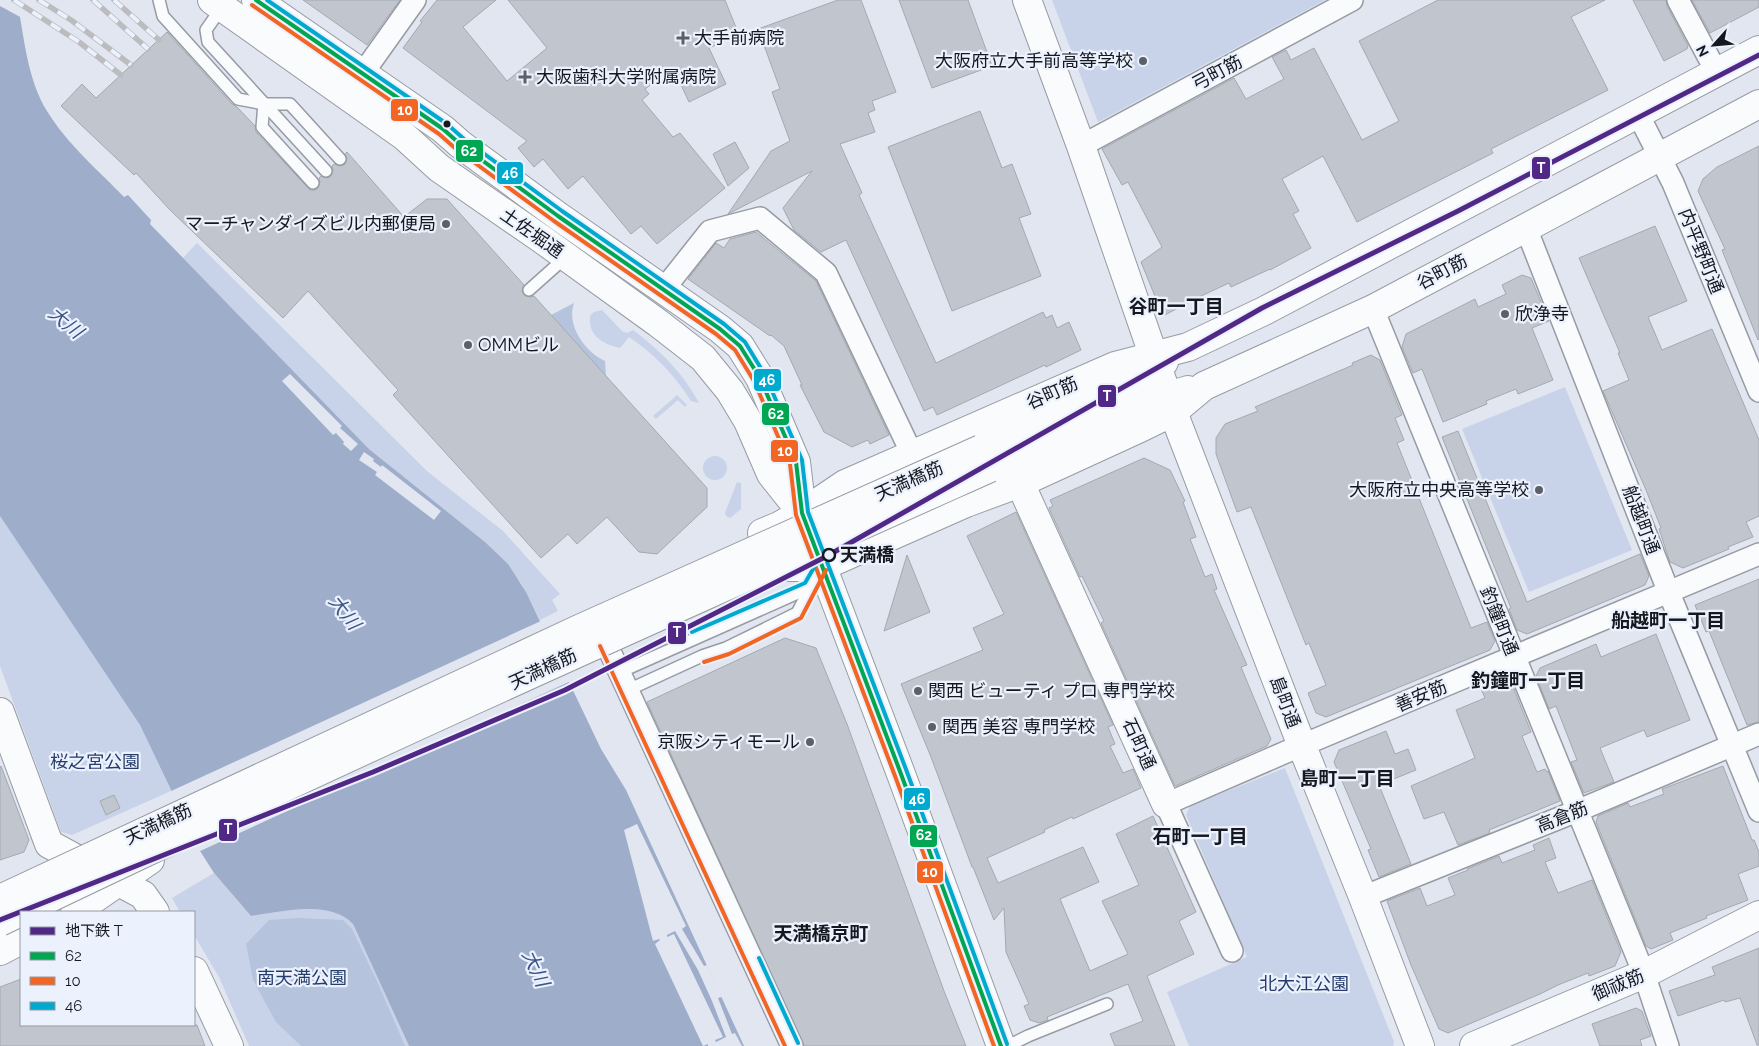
<svg xmlns="http://www.w3.org/2000/svg" width="1759" height="1046" viewBox="0 0 1759 1046" font-family="Raleway,'Noto Sans JP',sans-serif">
  <rect width="100%" height="100%" fill="#e1e6f1"/>
  <!-- green -->
  <g fill="#c8d3e9">
    <polygon points="1052,0 1325,0 1098,122"/>
    <polygon points="197,243 428,472 503,531 560,594 552,600 558,611 540,620 521,583 485,542 369,449 183,258"/>
    <path d="M602,310l20,21 5,2 6,-3c27,20 50,43 66,73l-8,-2c-17,-27 -36,-46 -62,-64l-9,11c-17,-4 -32,-12 -30,-32l4,-4z"/>
    <polygon points="1565,387 1632,550 1529,592 1462,429"/>
    <polygon points="677,395 687,405 685,407 678,400 656,419 653,416"/>
    <circle cx="715" cy="468" r="12"/>
    <polygon points="737,482 741,483 741,509 730,518 726,516 725,513"/>
    <polygon points="0,516 140,725 171,791 72,835 61,832 0,666"/>
    <polygon points="1285,768 1394,1042 1393,1046 1189,1046 1167,992 1247,957 1186,815 1190,806"/>
    <path d="M214,873l37,43c30,-4 78,-17 102,8l56,122h-160l-30,-69 -25,-42v-23h-14l-8,-14z"/>
  </g>
  <!-- forest -->
  <g fill="#b6c3dc">
    <path d="M574,303c-8,22 11,49 31,58l1,15 -55,-61z"/>
    <polygon points="298,918 343,920 352,929 376,979 405,1046 301,1046 276,1022 253,980 246,944 269,920"/>
  </g>
  <!-- water -->
  <path fill="#9eadc9" d="M0,0h17c7,36 10,79 30,111 20,33 51,59 77,86l4,-2 23,25 -1,4 219,225 116,93 23,22 18,28 75,157 25,41 118,256h-335l-56,-122c-24,-25 -72,-12 -102,-8l-37,-43 -14,-22 -60,-126 -140,-209z"/>
  <!-- pier -->
  <g fill="#e1e6f1" fill-rule="evenodd">
    <polygon points="0,0 20,0 24,19 0,6"/>
    <polygon points="290,374 342,426 340,428 358,444 351,451 343,444 344,442 336,433 333,435 282,381"/>
    <polygon points="364,452 374,459 373,461 381,467 382,465 441,511 434,520 375,475 377,472 359,460"/>
    <polygon points="543,620 571,681 198,852 169,792"/>
    <path d="M637,824l49,102 -4,3 22,37 3,-1 15,32 -4,1 14,36 3,-1 7,13h-34v-2l-5,2 -48,-102 5,-4 -1,-1 -6,2 -29,-111zM675,931l23,39 14,31 14,36 -10,5 -1,-2 8,-3 -49,-103 -7,3v-2z"/>
  </g>
  <!-- building -->
  <g fill="#c1c6ce" stroke="#a4a9b1">
    <polygon points="303,0 400,0 367,45"/>
    <polygon points="437,0 496,0 463,27 507,81 547,48 508,0 725,0 739,35 709,48 726,84 689,102 673,68 645,89 649,94 642,100 673,137 680,133 725,188 657,244 641,226 631,234 583,176 568,189 543,159 534,167 518,148 527,141 403,48 422,22 420,21"/>
    <polygon points="838,0 861,0 896,92 872,101 875,110 868,113 875,132 840,144 862,193 859,195 936,363 1043,312 1046,318 1052,315 1057,328 1069,322 1081,350 1046,367 1045,365 937,415 933,407 924,411 846,240 821,252 794,230 783,208 812,171 728,214 771,151 790,141 772,92 780,89 758,29"/>
    <polygon points="899,0 968,0 992,66 932,88"/>
    <polygon points="1438,0 1605,0 1571,17 1608,90 1491,149 1493,153 1357,222 1323,156 1282,179 1299,211 1293,214 1311,248 1270,270 1270,269 1231,287 1229,283 1199,297 1163,316 1141,262 1162,247 1128,182 1122,185 1102,149 1234,78 1246,99 1284,79 1272,57 1286,50 1291,60 1314,48 1362,140 1399,121 1359,41"/>
    <polygon points="1633,0 1666,0 1667,6 1688,46 1687,49 1664,61"/>
    <polygon points="1692,0 1759,0 1759,7 1710,33"/>
    <polygon points="167,32 232,104 237,107 255,126 256,132 310,190 315,190 318,188 320,182 319,178 321,176 327,178 331,176 333,170 332,166 334,164 341,166 345,164 347,158 345,154 347,152 404,217 427,199 447,199 524,285 522,291 524,295 530,297 534,296 707,488 707,507 657,554 639,552 607,517 577,544 568,534 541,558 393,395 398,390 308,291 283,318 170,210 136,173 134,175 61,106 82,84 96,98"/>
    <polygon points="980,111 1002,168 1012,164 1031,214 1019,218 1041,276 952,311 888,147"/>
    <polygon points="735,142 749,168 728,186 713,154"/>
    <polygon points="1759,146 1759,339 1758,340 1722,250 1725,249 1698,191 1703,179 1717,167"/>
    <polygon points="1655,226 1687,301 1648,317 1662,350 1712,329 1759,440 1759,516 1746,522 1753,537 1728,547 1729,549 1683,568 1670,562 1659,529 1661,528 1646,490 1603,391 1629,380 1618,353 1620,353 1579,258"/>
    <polygon points="756,232 816,281 889,435 870,444 868,440 852,447 824,432 800,385 802,385 784,346 771,335 770,336 688,279 716,243 724,248 730,239"/>
    <polygon points="1522,275 1531,278 1549,321 1532,328 1553,380 1518,394 1516,389 1486,401 1487,404 1443,422 1422,369 1413,373 1402,347 1406,334 1475,299 1478,307 1506,294 1502,285"/>
    <polygon points="1371,355 1380,360 1402,415 1395,418 1404,440 1397,443 1471,628 1487,622 1495,641 1490,650 1326,717 1316,713 1308,693 1326,685 1309,643 1306,645 1251,507 1237,512 1216,454 1216,438 1225,424 1258,411 1255,407 1353,365 1352,363"/>
    <polygon points="1458,431 1527,602 1640,554 1649,576 1645,585 1527,634 1517,630 1509,609 1511,608 1442,437"/>
    <polygon points="1144,458 1170,470 1185,501 1183,502 1196,537 1190,539 1205,577 1212,574 1217,589 1214,590 1247,665 1241,667 1271,739 1267,746 1175,786 1101,623 1104,621 1082,576 1080,577 1049,508 1053,506 1050,500"/>
    <polygon points="1016,512 1113,725 1108,727 1115,744 1110,746 1123,773 1133,769 1141,788 1073,819 1072,817 1044,830 1045,832 987,858 998,883 1083,847 1099,882 1060,899 1090,971 1128,954 1102,901 1139,885 1116,834 1153,816 1196,912 1179,921 1194,954 1147,976 1175,1046 1115,1046 1110,1034 1143,1021 1128,984 1047,1017 1048,1020 1039,1023 1030,1020 1024,1006 1029,1004 1006,952 1004,908 994,920 973,867 972,867 931,757 901,684 983,650 973,628 1004,614 967,536"/>
    <polygon points="907,555 930,612 884,631"/>
    <polygon points="1759,579 1759,722 1747,725 1709,631 1706,632 1695,605"/>
    <polygon points="1656,634 1690,720 1647,737 1644,730 1600,748 1614,782 1584,793 1571,762 1577,760 1556,706 1549,709 1536,676 1540,668 1596,644 1601,657"/>
    <polygon points="785,638 816,648 847,724 944,991 966,1046 804,1046 647,702"/>
    <polygon points="1501,680 1512,684 1531,732 1522,736 1537,772 1545,769 1547,772 1548,771 1560,801 1489,830 1490,833 1458,845 1444,812 1424,819 1411,786 1475,758 1456,710 1485,698 1481,689"/>
    <polygon points="1386,731 1395,754 1408,749 1416,770 1379,785 1411,864 1379,877 1368,850 1371,849 1334,762 1339,750"/>
    <polygon points="1,766 29,840 24,852 0,860 0,767"/>
    <polygon points="1723,766 1752,840 1754,840 1759,852 1759,866 1738,874 1748,900 1706,916 1707,918 1670,933 1673,940 1651,949 1646,946 1596,822 1598,816 1628,803 1630,807 1664,794 1662,789"/>
    <polygon points="114,795 120,808 106,815 100,801"/>
    <polygon points="1549,838 1556,858 1545,862 1558,893 1592,880 1621,952 1615,966 1589,976 1588,973 1558,985 1540,994 1448,1033 1439,1029 1411,965 1387,901 1420,888 1427,906 1455,895 1448,878 1468,870 1467,869 1499,856 1502,863 1535,850 1533,845"/>
    <polygon points="1759,948 1759,1045 1757,1045 1740,998 1725,1002 1724,1000 1678,1016 1669,991 1715,975 1712,967"/>
    <polygon points="21,979 21,1025 197,1025 205,1046 0,1046 0,987"/>
    <polygon points="1636,1008 1642,1011 1651,1036 1640,1040 1642,1046 1600,1046 1592,1024"/>
  </g>
  <g fill="none" stroke-linecap="round" stroke-linejoin="round">
    <defs>
      <g id="service">
        <polyline points="159,0 163,16 238,99 264,104 290,104 340,159"/>
        <polyline points="222,7 206,30 208,42 326,171"/>
        <polyline points="264,104 262,127 313,183"/>
        <polyline points="529,290 566,257"/>
        <polyline points="620,672 809,588"/>
        <polyline points="628,690 702,656 726,648 797,613 821,568"/>
        <polyline points="1008,1046 1028,1036 1107,1004"/>
      </g>
      <g id="minor">
        <polyline points="1678,0 1717,73"/>
        <polyline points="363,73 415,0"/>
        <polyline points="1638,114 1673,183 1759,391"/>
        <polyline points="1081,146 1352,0"/>
        <polyline points="1526,228 1669,593 1759,811"/>
        <polyline points="664,289 710,231 760,218 826,273 912,454"/>
        <polyline points="1373,309 1644,974 1668,1046"/>
        <polyline points="606,643 792,1046"/>
        <polyline points="1363,897 1577,811 1759,734"/>
        <polyline points="1232,951 1166,804 1286,752 1759,554"/>
      </g>
      <g id="tertiary">
        <polyline points="1027,0 1081,146 1173,412 1302,746 1363,897 1420,1046"/>
        <polyline points="1020,483 1166,804"/>
        <polyline points="0,712 49,844 143,895 155,912"/>
        <polyline points="194,971 229,1046"/>
        <polyline points="1474,1046 1644,974 1759,915"/>
      </g>
      <g id="secondary">
        <polyline points="212,0 404,136 439,168 543,240 658,323 703,358 730,391 748,421 771,474 802,513"/>
        <polyline points="256,0 443,129 460,144 558,216 720,329 740,346 760,378 796,462 802,513 901,774 1001,1046"/>
      </g>
      <g id="primary">
        <polyline points="981,449 1123,387 1164,362"/>
        <polyline points="990,468 1131,407 1188,390"/>
        <polyline points="762,533 779,526 802,513 845,484 1115,366 1188,347 1264,311 1759,50"/>
        <polyline points="766,572 776,567 821,567 966,503 1020,483 1140,428 1173,412 1204,386 1373,309 1759,104"/>
        <polyline points="75,912 150,860"/>
        <polyline points="0,951 21,940"/>
      </g>
    </defs>
    <!-- service casing -->
    <use href="#service" stroke="#979ba3" stroke-width="14"/>
    <!-- minor casing -->
    <use href="#minor" stroke="#979ba3" stroke-width="24"/>
    <!-- tertiary casing -->
    <use href="#tertiary" stroke="#979ba3" stroke-width="30"/>
    <!-- secondary casing -->
    <use href="#secondary" stroke="#979ba3" stroke-width="30"/>
    <!-- primary casing -->
    <use href="#primary" stroke="#979ba3" stroke-width="30"/>
    <!-- service -->
    <use href="#service" stroke="#fafbfd" stroke-width="11"/>
    <!-- minor -->
    <use href="#minor" stroke="#fafbfd" stroke-width="21"/>
    <!-- tertiary -->
    <use href="#tertiary" stroke="#fafbfd" stroke-width="28"/>
    <!-- secondary -->
    <use href="#secondary" stroke="#fafbfd" stroke-width="28"/>
    <!-- primary -->
    <use href="#primary" stroke="#fafbfd" stroke-width="28"/>
    <defs>
      <g id="rail">
        <polyline points="14,0 79,42 121,75"/>
        <polyline points="39,0 71,20 131,65"/>
        <polyline points="93,0 148,49"/>
        <polyline points="114,0 159,40"/>
      </g>
    </defs>
    <!-- rail casing -->
    <use href="#rail" stroke="#bcbcbf" stroke-width="5.5"/>
    <!-- rail -->
    <use href="#rail" stroke="#ebf1fd" stroke-width="4" stroke-dasharray="11" stroke-linecap="butt"/>
    <defs>
      <g id="primary-bridge">
        <polyline points="0,899 579,629 981,449"/>
        <path d="M0,922c327,-158 659,-306 990,-454"/>
      </g>
    </defs>
    <!-- primary-bridge casing -->
    <use href="#primary-bridge" stroke="#979ba3" stroke-width="30" stroke-linecap="butt"/>
    <!-- primary-bridge -->
    <use href="#primary-bridge" stroke="#fafbfd" stroke-width="28"/>
    <defs>
      <polyline id="bus-1" points="256,0 443,129 460,144 558,216 720,329 740,346 760,378 796,462 802,513 901,774 1001,1046"/>
      <g id="bus-2">
        <polyline points="252,5 439,134 456,149 554,221 716,334 735,350 754,381 790,464 796,515 895,776 994,1046"/>
        <polyline points="600,646 785,1046"/>
        <polyline points="704,662 729,654 801,618 826,570"/>
      </g>
      <g id="bus-3">
        <polyline points="267,0 447,124 464,139 562,211 724,324 745,342 765,375 802,460 808,512 907,772 1007,1044"/>
        <polyline points="692,632 805,583 816,564"/>
        <polyline points="759,958 798,1043"/>
      </g>
    </defs>
    <!-- bus-1 casing -->
    <use href="#bus-1" stroke="#ebf1fd" stroke-width="8"/>
    <!-- bus-2 casing -->
    <use href="#bus-2" stroke="#ebf1fd" stroke-width="8"/>
    <!-- bus-3 casing -->
    <use href="#bus-3" stroke="#ebf1fd" stroke-width="8"/>
    <!-- bus-1 -->
    <use href="#bus-1" stroke="#00a651" stroke-width="4"/>
    <!-- bus-2 -->
    <use href="#bus-2" stroke="#f26522" stroke-width="4"/>
    <!-- bus-3 -->
    <use href="#bus-3" stroke="#00a9ce" stroke-width="4"/>
    <defs>
      <polyline id="metro-1" points="0,920 373,772 565,690 829,555 1262,308 1458,211 1759,55"/>
    </defs>
    <!-- metro-1 casing -->
    <use href="#metro-1" stroke="#ebf1fd" stroke-width="9"/>
    <!-- metro-1 -->
    <use href="#metro-1" stroke="#522886" stroke-width="5"/>
  </g>
  <!-- markers -->
  <g fill="#5c6068" stroke="#ebf1fd" stroke-width="2">
    <path d="M680.5 30.5h5v5h5v5h-5v5h-5v-5h-5v-5h5z"/>
    <circle cx="1143" cy="61" r="5"/>
    <path d="M522.5 69.5h5v5h5v5h-5v5h-5v-5h-5v-5h5z"/>
    <circle cx="446" cy="224" r="5"/>
    <circle cx="1505" cy="314" r="5"/>
    <circle cx="468" cy="345" r="5"/>
    <circle cx="1539" cy="490" r="5"/>
    <circle cx="918" cy="691" r="5"/>
    <circle cx="932" cy="727" r="5"/>
    <circle cx="810" cy="742" r="5"/>
  </g>
  <circle fill="#15181f" stroke="#ebf1fd" stroke-width="2" cx="447" cy="124" r="4.5"/>
  <circle fill="#ebf1fd" stroke="#15181f" stroke-width="2.5" cx="829" cy="555" r="6"/>
  <g text-anchor="middle" stroke-width="4.5" stroke-linejoin="round" paint-order="stroke">
    <!-- poi labels -->
    <g font-size="18" fill="#15181f" stroke="#ebf1fd" text-anchor="start">
      <text x="694" y="44">大手前病院</text>
      <text x="1133" y="67" text-anchor="end">大阪府立大手前高等学校</text>
      <text x="536" y="83">大阪歯科大学附属病院</text>
      <text x="436" y="230" text-anchor="end">マーチャンダイズビル内郵便局</text>
      <text x="1515" y="320">欣浄寺</text>
      <text x="478" y="351">OMMビル</text>
      <text x="1529" y="496" text-anchor="end">大阪府立中央高等学校</text>
      <text x="928" y="697">関西 ビューティ プロ 専門学校</text>
      <text x="942" y="733">関西 美容 専門学校</text>
      <text x="800" y="748" text-anchor="end">京阪シティモール</text>
    </g>
    <!-- street labels -->
    <g font-size="18" fill="#15181f" stroke="#ebf1fd">
      <text transform="translate(1217 73) rotate(-28)" y="6">弓町筋</text>
      <text transform="translate(532 233) rotate(35)" y="6">土佐堀通</text>
      <text transform="translate(1701 251) rotate(68)" y="6">内平野町通</text>
      <text transform="translate(1442 272) rotate(-28)" y="6">谷町筋</text>
      <text transform="translate(1052 393) rotate(-24)" y="6">谷町筋</text>
      <text transform="translate(909 481) rotate(-24)" y="6">天満橋筋</text>
      <text transform="translate(1641 520) rotate(69)" y="6">船越町通</text>
      <text transform="translate(1499 621) rotate(68)" y="6">釣鐘町通</text>
      <text transform="translate(543 669) rotate(-25)" y="6">天満橋筋</text>
      <text transform="translate(1421 696) rotate(-23)" y="6">善安筋</text>
      <text transform="translate(1285 702) rotate(69)" y="6">島町通</text>
      <text transform="translate(1139 744) rotate(65)" y="6">石町通</text>
      <text transform="translate(1562 817) rotate(-22)" y="6">高倉筋</text>
      <text transform="translate(158 824) rotate(-25)" y="6">天満橋筋</text>
      <text transform="translate(1618 985) rotate(-23)" y="6">御祓筋</text>
    </g>
    <!-- stop labels -->
    <g font-size="18" font-weight="bold" fill="#15181f" stroke="#ebf1fd" text-anchor="start">
      <text x="840" y="561">天満橋</text>
    </g>
    <!-- park labels -->
    <g font-size="18" fill="#253c6c" stroke="#ebf1fd">
      <text x="95" y="768">桜之宮公園</text>
      <text x="302" y="984">南天満公園</text>
      <text x="1304" y="990">北大江公園</text>
    </g>
    <!-- neighbourhood labels -->
    <g font-size="19" font-weight="bold" fill="#15181f" stroke="#ebf1fd">
      <text x="1176" y="313">谷町一丁目</text>
      <text x="1668" y="627">船越町一丁目</text>
      <text x="1528" y="687">釣鐘町一丁目</text>
      <text x="1347" y="785">島町一丁目</text>
      <text x="1200" y="843">石町一丁目</text>
      <text x="821" y="940">天満橋京町</text>
    </g>
    <!-- water labels -->
    <g font-size="19" font-style="italic" fill="#3c5587" stroke="#ebf1fd">
      <text transform="translate(66 322) rotate(40)" y="7">大川</text>
      <text transform="translate(345 612) rotate(52)" y="7">大川</text>
      <text transform="translate(536 968) rotate(65)" y="7">大川</text>
    </g>
  </g>
  <g stroke="#ebf1fd" stroke-width="2">
    <rect x="390" y="98" width="29" height="24" rx="5" fill="#f26522"/>
    <rect x="455" y="139" width="29" height="24" rx="5" fill="#00a651"/>
    <rect x="1531" y="156" width="20" height="24" rx="5" fill="#522886"/>
    <rect x="496" y="161" width="28" height="24" rx="5" fill="#00a9ce"/>
    <rect x="753" y="368" width="29" height="24" rx="5" fill="#00a9ce"/>
    <rect x="1097" y="384" width="20" height="24" rx="5" fill="#522886"/>
    <rect x="761" y="402" width="29" height="24" rx="5" fill="#00a651"/>
    <rect x="770" y="439" width="29" height="24" rx="5" fill="#f26522"/>
    <rect x="667" y="621" width="20" height="24" rx="5" fill="#522886"/>
    <rect x="903" y="787" width="28" height="24" rx="5" fill="#00a9ce"/>
    <rect x="218" y="818" width="20" height="24" rx="5" fill="#522886"/>
    <rect x="909" y="824" width="29" height="24" rx="5" fill="#00a651"/>
    <rect x="916" y="860" width="28" height="24" rx="5" fill="#f26522"/>
  </g>
  <g font-size="14" text-anchor="middle" font-weight="bold" fill="#fff">
    <text x="405" y="115">10</text>
    <text x="469" y="156">62</text>
    <text x="1541" y="173">T</text>
    <text x="510" y="178">46</text>
    <text x="767" y="385">46</text>
    <text x="1107" y="401">T</text>
    <text x="776" y="419">62</text>
    <text x="785" y="456">10</text>
    <text x="677" y="637">T</text>
    <text x="917" y="804">46</text>
    <text x="228" y="834">T</text>
    <text x="924" y="840">62</text>
    <text x="930" y="877">10</text>
  </g>
  <!-- legend -->
  <rect x="20" y="911" width="175" height="115" fill="#ebf1fd" stroke="#959aa4"/>
  <rect x="30" y="927" width="25" height="8" fill="#522886" stroke="#959aa4"/>
  <text x="65" y="936" font-size="15" fill="#15181f">地下鉄 T</text>
  <rect x="30" y="952" width="25" height="8" fill="#00a651" stroke="#959aa4"/>
  <text x="65" y="961" font-size="15" fill="#15181f">62</text>
  <rect x="30" y="977" width="25" height="8" fill="#f26522" stroke="#959aa4"/>
  <text x="65" y="986" font-size="15" fill="#15181f">10</text>
  <rect x="30" y="1002" width="25" height="8" fill="#00a9ce" stroke="#959aa4"/>
  <text x="65" y="1011" font-size="15" fill="#15181f">46</text>
  <!-- north arrow -->
  <g transform="translate(1714 45) rotate(243)" stroke="#ebf1fd" stroke-width="4" paint-order="stroke">
  <path d="M0-4L9 19L0 12L-9 19Z" fill="#15181f"/>
  <text y="-8" font-size="14" font-weight="bold" text-anchor="middle" fill="#15181f">N</text>
  </g>
</svg>
